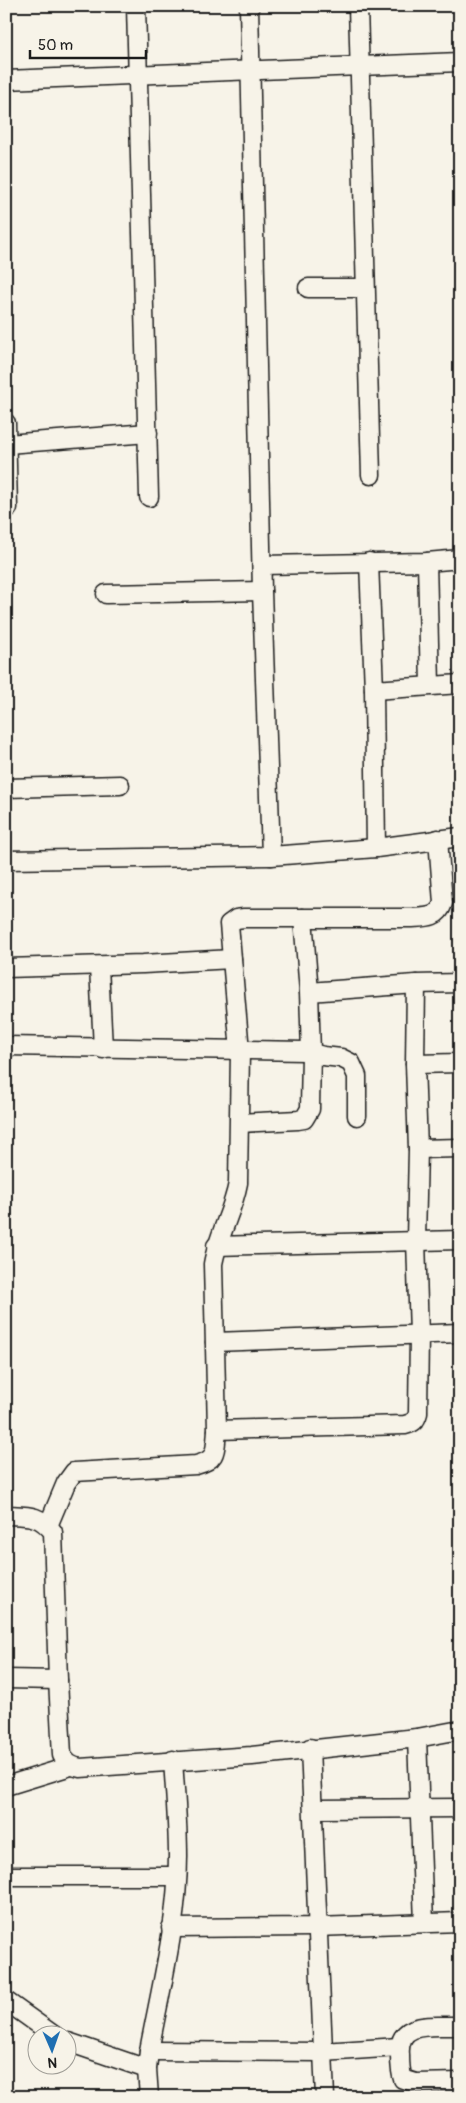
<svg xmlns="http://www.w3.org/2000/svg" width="466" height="2103" viewBox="0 0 466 2103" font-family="Pangolin,sans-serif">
  <rect width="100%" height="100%" fill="#f7f3e8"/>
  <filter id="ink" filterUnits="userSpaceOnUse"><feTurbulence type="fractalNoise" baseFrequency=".02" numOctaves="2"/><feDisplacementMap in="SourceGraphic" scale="10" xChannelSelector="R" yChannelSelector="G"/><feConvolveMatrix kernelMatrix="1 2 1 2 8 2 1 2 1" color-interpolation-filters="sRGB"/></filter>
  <g filter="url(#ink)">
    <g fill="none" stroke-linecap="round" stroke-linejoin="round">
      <defs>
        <g id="street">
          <polyline points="136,6 149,497"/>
          <polyline points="249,6 262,591 271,856"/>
          <polyline points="358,6 371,475"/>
          <polyline points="6,80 460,62"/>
          <polyline points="308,288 365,288"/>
          <polyline points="6,423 8,508"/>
          <polyline points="7,444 148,433"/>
          <polyline points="369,562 374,690 376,848"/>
          <polyline points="427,562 430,685"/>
          <polyline points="262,565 427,562 460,559"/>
          <polyline points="106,594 262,591"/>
          <polyline points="374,690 460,684"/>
          <polyline points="6,788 120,785"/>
          <polyline points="6,860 271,856 376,848 460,837"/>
          <polyline points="99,966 103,1049"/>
          <polyline points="6,968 143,964 232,959"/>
          <polyline points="309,992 416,984 460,983"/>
          <polyline points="6,1046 305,1051 323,1056 341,1058 351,1063 357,1076 357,1116"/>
          <polyline points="415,1064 460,1063"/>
          <polyline points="240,1123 298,1120 304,1119 310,1109 311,1052 309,992 303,918"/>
          <polyline points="418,1149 460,1148"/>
          <polyline points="216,1246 460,1240"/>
          <polyline points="215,1342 460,1333"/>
          <path d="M217,1430l188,-5c8,-2 11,-4 13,-12l1,-79 -3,-94 2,-91 -3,-85 1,-80"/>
          <path d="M6,1515c22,1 33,-1 47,17l5,148 4,75c4,8 9,11 18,13l172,-12 165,-18 43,-8"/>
          <path d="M48,1526l18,-43 8,-11 122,-7c22,-5 19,-15 21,-35l-4,-166c5,-29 20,-53 25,-81l2,-132 -11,-127 7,-5 8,-1h166c15,-1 28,1 33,-15l-5,-64"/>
          <polyline points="6,1679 58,1680"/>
          <polyline points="417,1738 424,1923"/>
          <polyline points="310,1748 325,2097"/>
          <polyline points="6,1786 71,1766"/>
          <polyline points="314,1809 460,1808"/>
          <polyline points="6,1876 177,1876"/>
          <polyline points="171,1928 316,1927 460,1922"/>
          <polyline points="6,2001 55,2036"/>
          <path d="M460,2026c-26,1 -63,-7 -60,29 0,8 0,16 3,24l13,4 44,-1"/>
          <polyline points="68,2042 147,2069"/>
          <polyline points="149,2051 323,2052 399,2047"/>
          <path d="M149,2097l-2,-28 2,-18c12,-64 29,-130 29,-195 0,-32 -3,-64 -5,-96"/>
        </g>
      </defs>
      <!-- street casing -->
      <use href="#street" stroke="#1c1c1c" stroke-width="21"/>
      <!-- street -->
      <use href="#street" stroke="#f7f3e8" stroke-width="18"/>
    </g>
  </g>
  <!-- margin -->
  <rect width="466" height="2103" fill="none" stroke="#f7f3e8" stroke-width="25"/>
  <rect x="12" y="12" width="441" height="2078" fill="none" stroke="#1c1c1c" stroke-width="2" filter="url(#ink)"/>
  <!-- north arrow -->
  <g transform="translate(52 2050) rotate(178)"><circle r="24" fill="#f7f3e8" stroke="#9f9d96"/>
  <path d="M0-4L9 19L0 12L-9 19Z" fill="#1f6fb2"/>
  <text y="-8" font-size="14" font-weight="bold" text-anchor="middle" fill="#1c1c1c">N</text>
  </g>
  <!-- scale -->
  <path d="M30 50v8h116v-8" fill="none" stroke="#1c1c1c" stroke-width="2.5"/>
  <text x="38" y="50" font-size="15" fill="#1c1c1c" stroke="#f7f3e8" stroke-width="4" paint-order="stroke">50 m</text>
</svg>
